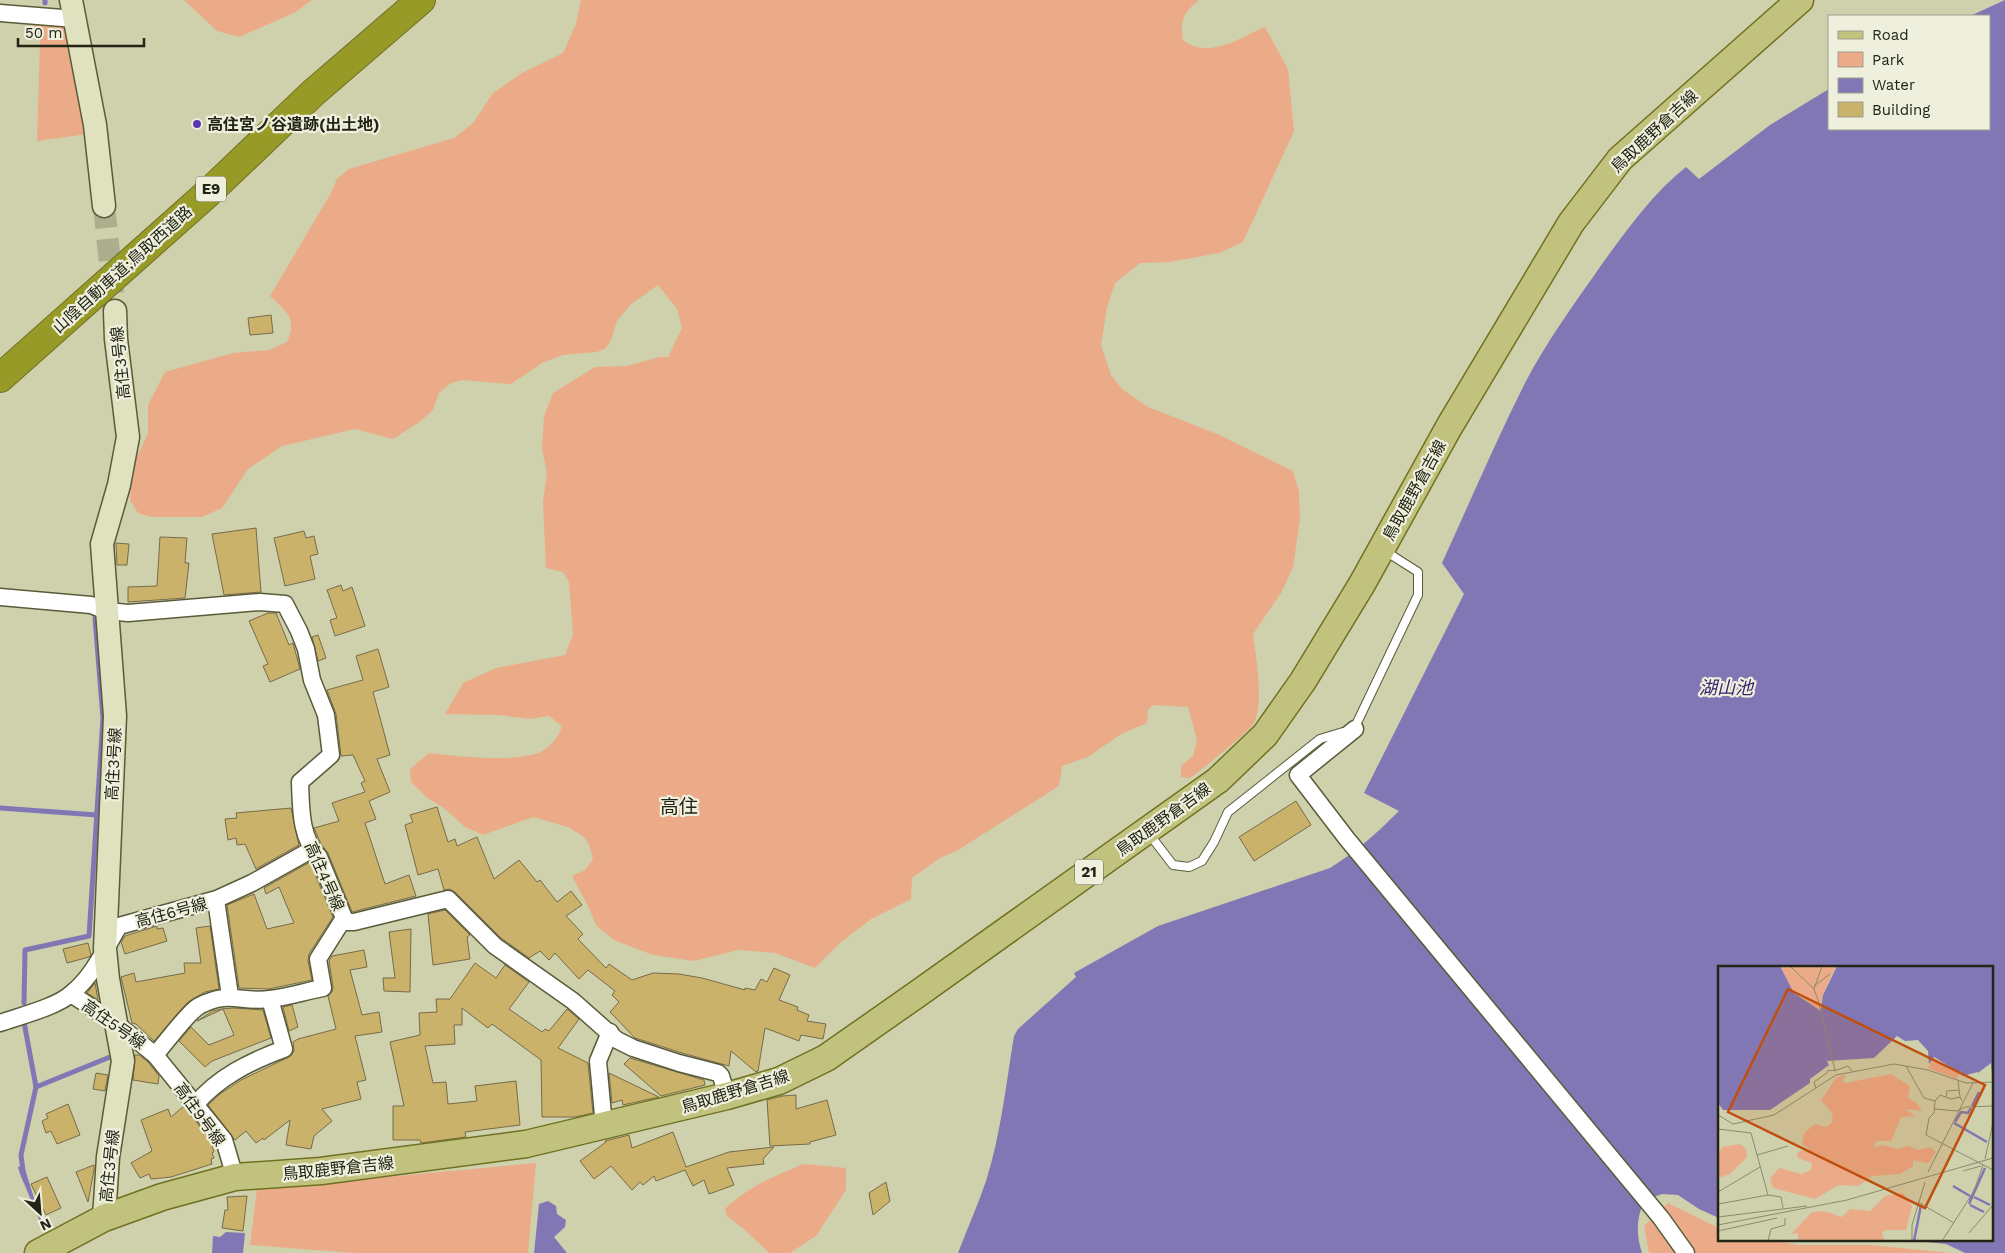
<svg xmlns="http://www.w3.org/2000/svg" width="2005" height="1253" viewBox="0 0 2005 1253" font-family="'Work Sans','Noto Sans JP',sans-serif">
  <rect width="100%" height="100%" fill="#ced1ab"/>
  <!-- green -->
  <g fill="#ebab88">
    <polygon points="184,0 312,0 296,12 239,37 217,31"/>
    <path d="M581,0h618c-16,13 -19,19 -16,40 25,20 57,-2 82,-13l23,42 6,62 -51,111 -24,11 -49,9 -30,1 -25,20 -8,24 -6,38 10,30 11,14 26,18 69,27 76,37 6,21 1,27 -7,49 -12,25 -28,41c3,23 11,68 1,89 -5,9 -53,47 -64,55l-9,-1v-11l12,-10 4,-16 -9,-33 -35,-2 -5,5 -1,13 -26,11 -33,23 -26,9 -3,20 -101,64 -18,8 -28,20 -1,21 -40,20 -31,24 -25,25 -40,-15 -37,-3 -44,11 -41,-6 -39,-15 -18,-15 -8,-19 -16,-30 13,-6 8,-11 -4,-15 -5,-7 -16,-10 -35,-10 -50,18 -18,-8 -21,-19 -18,-11 -15,-15 -1,-13 19,-16c25,3 94,11 115,-3 9,-6 15,-14 18,-24l-13,-10 -19,3 -31,-4 -54,-1 18,-31 33,-15 69,-13 8,-20 -4,-53 -6,-10 -17,-4 -3,-66 4,-29 -5,-24 2,-33 9,-23 42,-26 32,-1 32,-9h9l14,-29 -5,-19 -19,-24 -28,20 -13,16 -6,19 -5,8 -9,4 -34,3 -21,8 -31,21 -48,-4 -12,3 -12,10 -6,17 -15,13 -25,16 -38,-10 -73,17 -34,23 -26,39 -20,9h-51l-13,-4 -8,-13 3,-35 15,-31v-29l17,-33 68,-19 36,-3 18,-8c11,-23 -1,-31 -17,-46l61,-103 6,-14 12,-10 105,-31 19,-15 20,-30 29,-20 41,-20 13,-29z"/>
    <polygon points="31,21 62,25 67,29 88,134 37,141 40,41"/>
    <polygon points="536,1163 528,1253 355,1253 250,1245 257,1189"/>
    <path d="M803,1164l43,4v22l-30,46 -26,17h-21l-24,-23 -18,-14 -2,-7c26,-24 46,-31 78,-45z"/>
    <polygon points="1668,1203 1719,1228 1719,1239 1767,1239 1798,1245 1871,1245 1951,1253 1649,1253 1644,1226"/>
  </g>
  <!-- water -->
  <g fill="#8177b5">
    <path d="M2005,0v1253h-40l-19,-9 -51,-5h96v-272h-272v251l-20,-9 -21,-14 -16,-1 -17,6c-9,17 -9,35 -3,53h-684c9,-24 20,-48 28,-72 15,-47 20,-97 28,-145l4,-7 58,-52 -2,-4 84,-47 172,-58c26,-16 47,-35 69,-57l-35,-18 100,-199 -22,-31c27,-59 53,-120 82,-178 22,-43 51,-82 78,-121 25,-34 51,-71 84,-97l13,12 71,-54 59,-36v40h160v-113h-19z"/>
    <polygon points="24,1166 34,1198 48,1229 44,1231 20,1174 18,1167"/>
    <polygon points="548,1201 556,1206 557,1214 566,1220 565,1227 554,1237 567,1253 534,1253 539,1204"/>
    <polygon points="226,1232 245,1233 243,1253 212,1253 213,1236 220,1237"/>
  </g>
  <g fill="none" stroke-linecap="round" stroke-linejoin="round">
    <!-- stream -->
    <g stroke="#8177b5" stroke-width="5">
      <polyline points="45,0 45,3"/>
      <polyline points="0,808 97,815"/>
      <polyline points="24,1003 25,950 89,936 103,718 95,618"/>
      <polyline points="36,1087 110,1057"/>
      <polyline points="23,1171 21,1155 36,1087 24,1022"/>
    </g>
  </g>
  <!-- building -->
  <g fill="#cbb26b" stroke="#776b4a">
    <polygon points="271,315 273,333 250,335 248,318"/>
    <polygon points="256,528 261,592 224,595 212,534"/>
    <polygon points="304,531 306,538 314,536 318,554 310,556 315,579 285,586 274,538"/>
    <polygon points="160,537 187,538 185,563 189,563 185,598 128,602 128,587 157,586"/>
    <polygon points="116,543 129,544 127,565 117,565"/>
    <polygon points="341,585 343,591 352,587 365,626 335,636 330,620 337,618 327,590"/>
    <polygon points="268,613 276,613 289,645 293,643 300,669 270,682 263,666 268,664 249,621"/>
    <polygon points="318,635 326,658 318,661 312,637"/>
    <polygon points="378,649 389,687 373,692 390,755 377,759 390,792 369,801 376,819 365,823 385,884 409,875 416,896 352,912 328,853 321,844 314,828 339,821 332,803 365,792 361,783 365,781 353,755 341,756 336,714 327,690 363,680 356,656"/>
    <polygon points="1296,801 1311,825 1254,861 1239,837"/>
    <polygon points="437,807 448,842 455,839 457,846 477,837 494,879 519,860 537,882 540,880 557,902 571,891 582,905 566,916 583,934 578,939 606,968 609,964 632,980 653,973 679,974 702,978 745,990 745,988 755,990 761,979 767,982 774,968 790,975 779,1000 798,1007 797,1010 809,1015 807,1021 826,1024 823,1039 801,1035 799,1041 765,1028 758,1071 756,1072 731,1051 729,1066 682,1053 635,1038 610,1012 619,1002 612,995 615,991 588,970 579,979 555,953 549,960 540,951 529,958 501,938 455,892 450,889 444,890 438,869 418,875 405,825 413,822 410,815"/>
    <polygon points="291,808 299,845 256,869 245,844 237,845 236,838 228,840 225,819 237,818 236,813"/>
    <polygon points="310,862 333,917 309,954 308,961 312,980 269,989 239,988 227,905 254,894 267,929 294,923 279,887 266,894 264,888"/>
    <polygon points="445,910 470,935 467,937 470,959 433,965 428,914"/>
    <polygon points="157,926 157,929 163,928 167,941 125,954 121,942 125,936"/>
    <polygon points="210,926 219,989 205,992 188,1002 154,1041 136,1024 132,1023 121,977 134,973 136,982 185,973 184,963 201,963 196,928"/>
    <polygon points="411,929 410,992 384,991 383,978 395,978 389,932"/>
    <polygon points="88,943 91,955 89,957 67,963 63,949"/>
    <polygon points="364,950 367,967 350,970 362,1015 379,1012 382,1032 355,1036 366,1080 357,1082 361,1099 322,1109 332,1121 314,1136 311,1149 286,1145 290,1120 264,1140 263,1138 256,1143 246,1131 235,1140 208,1105 220,1094 241,1080 291,1056 294,1051 293,1042 298,1039 336,1029 328,996 332,992 333,987 329,961 332,956"/>
    <polygon points="475,963 496,978 505,965 529,982 509,1009 542,1032 545,1029 549,1031 567,1009 579,1019 558,1048 588,1063 593,1113 575,1117 542,1117 541,1060 492,1024 488,1028 462,1008 462,1025 454,1025 455,1044 425,1046 433,1083 446,1082 448,1104 477,1101 475,1086 516,1081 520,1125 465,1132 466,1137 421,1143 420,1140 393,1140 393,1106 404,1106 390,1042 420,1035 419,1013 437,1012 436,999 450,999"/>
    <polygon points="95,983 98,1000 87,993"/>
    <polygon points="292,1005 298,1027 289,1031 283,1007"/>
    <polygon points="234,1008 263,1010 271,1038 212,1061 205,1067 179,1041 191,1027 209,1045 234,1035 223,1009 197,1021 213,1011 221,1009"/>
    <polygon points="135,1055 139,1055 148,1062 159,1076 158,1084 133,1080"/>
    <polygon points="630,1058 704,1080 705,1085 661,1096 624,1064"/>
    <polygon points="96,1073 108,1075 105,1091 93,1089"/>
    <polygon points="609,1073 659,1097 623,1105 622,1100 612,1103"/>
    <polygon points="796,1095 796,1109 827,1100 836,1135 810,1142 810,1144 770,1146 767,1100 782,1096"/>
    <polygon points="68,1104 80,1135 57,1144 51,1131 46,1133 42,1121 48,1118 46,1114"/>
    <polygon points="184,1106 210,1139 214,1152 212,1153 214,1158 211,1159 212,1164 171,1177 151,1179 149,1174 140,1178 131,1163 152,1151 141,1120 168,1109 171,1117"/>
    <polygon points="673,1132 686,1167 729,1152 774,1147 763,1159 764,1164 727,1168 734,1185 709,1194 704,1180 693,1186 685,1170 656,1181 654,1176 643,1185 640,1182 632,1190 611,1166 594,1179 580,1161 606,1142 605,1141 629,1135 632,1148"/>
    <polygon points="94,1165 94,1170 88,1202 76,1172"/>
    <polygon points="47,1177 61,1208 46,1215 31,1184"/>
    <polygon points="886,1182 890,1201 873,1215 869,1193"/>
    <polygon points="247,1196 243,1231 222,1228 225,1210 228,1210 227,1197"/>
  </g>
  <g fill="none" stroke-linecap="round" stroke-linejoin="round">
    <!-- secondary-tunnel -->
    <polyline stroke="#acae8d" stroke-width="22" stroke-dasharray="22 11" stroke-linecap="butt" points="104,206 115,311"/>
    <defs>
      <g id="lane">
        <polyline points="1354,729 1418,595 1418,572 1385,551"/>
        <polyline points="1150,835 1173,865 1189,867 1202,861 1214,842 1228,812 1320,739 1343,732"/>
      </g>
      <g id="street">
        <polyline points="0,13 75,19"/>
        <path d="M0,597l91,8 16,6 21,2 132,-11 25,2 14,27 7,18 6,31 14,35 5,40 -31,27c1,25 0,56 19,75l25,61 3,4h7l94,-23 47,47 78,55 44,39 16,8 46,15 39,10 3,3 6,20"/>
        <polyline points="1355,729 1298,775 1347,839 1661,1218 1686,1253"/>
        <polyline points="216,900 230,996"/>
        <path d="M71,994l46,30 38,31c11,-12 32,-42 44,-49 30,-16 42,-3 71,-7 18,-2 36,-8 53,-11l-5,-29 26,-41"/>
        <path d="M0,1023c20,-7 57,-16 72,-30 21,-17 33,-44 47,-67l98,-27 35,-16 59,-33"/>
        <polyline points="155,1055 224,1140 235,1177"/>
        <path d="M195,1105c23,-28 56,-44 89,-56l-14,-50"/>
        <polyline points="604,1126 598,1061 610,1032"/>
      </g>
      <g id="secondary">
        <polyline points="71,0 95,125 104,206"/>
        <polyline points="104,1218 108,1157 123,1061 108,979 105,949 115,716 102,544 119,485 128,437 116,339 115,311"/>
      </g>
      <polyline id="primary" points="38,1253 104,1218 162,1197 235,1177 321,1171 526,1144 727,1096 779,1081 826,1058 916,995 1218,780 1265,735 1303,681 1362,584 1449,427 1571,223 1620,159 1800,0"/>
      <polyline id="highway" points="0,378 208,193 313,93 421,0"/>
    </defs>
    <!-- lane casing -->
    <use href="#lane" stroke="#595b39" stroke-width="10"/>
    <!-- street casing -->
    <use href="#street" stroke="#595b39" stroke-width="19"/>
    <!-- secondary casing -->
    <use href="#secondary" stroke="#595b39" stroke-width="25"/>
    <!-- primary casing -->
    <use href="#primary" stroke="#6f7121" stroke-width="29"/>
    <!-- highway casing -->
    <use href="#highway" stroke="#6f7121" stroke-width="30"/>
    <!-- lane -->
    <use href="#lane" stroke="#fff" stroke-width="8"/>
    <!-- street -->
    <use href="#street" stroke="#fff" stroke-width="16"/>
    <!-- secondary -->
    <use href="#secondary" stroke="#e0e1be" stroke-width="22"/>
    <!-- primary -->
    <use href="#primary" stroke="#c1c27e" stroke-width="26"/>
    <!-- highway -->
    <use href="#highway" stroke="#989a28" stroke-width="28"/>
  </g>
  <!-- markers -->
  <circle fill="#5b39b1" stroke="#eef0dd" stroke-width="2" cx="197" cy="124" r="5"/>
  <g text-anchor="middle" stroke-width="4.5" stroke-linejoin="round" paint-order="stroke">
    <!-- shield labels -->
    <g fill="#eef0dd" stroke="#606151" stroke-width="1">
      <rect x="196" y="176.5" width="30" height="25" rx="4"/>
      <rect x="1075" y="859.5" width="28" height="25" rx="4"/>
    </g>
    <g font-size="15" font-weight="bold" fill="#232415">
      <text x="211" y="194">E9</text>
      <text x="1089" y="877">21</text>
    </g>
    <!-- poi labels -->
    <g font-size="16" font-weight="bold" fill="#232415" stroke="#eef0dd" text-anchor="start">
      <text x="207" y="130">高住宮ノ谷遺跡(出土地)</text>
    </g>
    <!-- street labels -->
    <g font-size="16" fill="#232415" stroke="#eef0dd">
      <text transform="translate(1654 131) rotate(-43)" y="6">鳥取鹿野倉吉線</text>
      <text transform="translate(122 269) rotate(-42)" y="6">山陰自動車道;鳥取西道路</text>
      <text transform="translate(120 363) rotate(-96)" y="6">高住3号線</text>
      <text transform="translate(1414 490) rotate(-61)" y="6">鳥取鹿野倉吉線</text>
      <text transform="translate(113 764) rotate(-87)" y="6">高住3号線</text>
      <text transform="translate(1163 819) rotate(-36)" y="6">鳥取鹿野倉吉線</text>
      <text transform="translate(325 876) rotate(66)" y="6">高住4号線</text>
      <text transform="translate(171 912) rotate(-15)" y="6">高住6号線</text>
      <text transform="translate(114 1024) rotate(35)" y="6">高住5号線</text>
      <text transform="translate(735 1091) rotate(-17)" y="6">鳥取鹿野倉吉線</text>
      <text transform="translate(200 1114) rotate(54)" y="6">高住9号線</text>
      <text transform="translate(109 1166) rotate(-84)" y="6">高住3号線</text>
      <text transform="translate(338 1168) rotate(-6)" y="6">鳥取鹿野倉吉線</text>
    </g>
    <!-- water labels -->
    <g font-size="18" font-style="italic" fill="#37226e" stroke="#eef0dd">
      <text x="1726" y="694">湖山池</text>
    </g>
    <!-- quarter labels -->
    <g font-size="19" fill="#232415" stroke="#eef0dd">
      <text x="679" y="813">高住</text>
    </g>
  </g>
  <!-- overview -->
  <g transform="translate(1718 966)">
    <rect width="275" height="275" fill="#ced1ab"/>
    <path d="M62,0h56l-13,28 -1,15 -3,1 -26,-19zM216,92l26,16 -3,5 -29,-11zM173,108l19,12 -2,12 9,5 5,8 -17,-2 10,7 -14,1 -10,24h-15l-2,7 8,-3 17,4 8,-3 12,4 11,-3 6,5 -6,9 -3,2 -14,-3v6l-13,8 -28,2 -13,10 -20,-1 -24,14 -42,-11 -3,-10 9,-10 22,6 10,-4 1,-7 -14,-5 -1,-6 13,-3 -8,-5 2,-11 11,-9 11,3 7,-6 -1,-8 -11,-13 16,-23 9,-2 -4,6 4,2zM22,178l6,5 1,8 -17,17 -12,4v-24l4,-7zM185,227l9,13 -6,24h-20l-4,2 2,9h-86v-8l-7,1 21,-22 12,-1 18,6 8,-8 20,2 15,-15z" fill="#ebab88"/>
    <path d="M0,0h62l14,27 27,18 2,-16 14,-29h156v121l-2,-24 -13,10 1,9 -1,-10 -16,4v-5l-2,2 -26,-16 -5,7 -1,-13 -10,-11 -13,1 -8,-5 -23,22 -47,3 2,4 -19,14v4l-40,27h-47l-5,-7z" fill="#8177b5"/>
    <path fill="none" stroke="#8177b5" stroke-width="2.5" d="M254,140l7,-14M237,156l6,-10 7,1 3,-5M236,157l33,19M235,220l17,10M256,231l16,8M252,234l10,-21M251,238l16,-36M252,239l14,7M196,275l7,-36"/>
    <path fill="none" stroke="#8a8c6f" stroke-width="1" d="M72,0l24,23 5,14 16,67 -8,1M96,20l16,-12M96,23l8,-23M188,100l18,32 11,3 -1,12 -5,5 -3,17 67,35M116,105l14,-5 4,5M240,115l2,16M98,122l-2,-6 14,-10M228,131l1,-6 12,-1M217,135l5,-6 11,4 9,-2 2,4M217,143l22,2 8,-4 28,-1M0,149l15,9 41,-9 62,-40 58,-11 34,6 38,13 27,-1M0,163l33,4 17,62 13,2 2,11M39,189l31,-9M267,193l8,-36M245,205l18,-5M210,206l45,-89M0,226l42,-25M200,236l36,21M0,238l50,-9M0,251l89,-11M0,259l129,-25 146,-42M0,265l59,-13M251,267l24,-28M50,275l3,-12 14,-4v-7M194,275v-16l13,-43M224,275l32,-50 9,-26"/>
    <path fill="#c14e0e" fill-opacity="0.15" stroke="#c14e0e" stroke-width="2.5" d="M70,23l197,96 -60,123 -197,-96z"/>
    <rect width="275" height="275" fill="none" stroke="#232415" stroke-width="2.5"/>
  </g>
  <!-- legend -->
  <rect x="1828" y="15" width="162" height="115" fill="#eef0dd" stroke="#9d9e8d"/>
  <rect x="1838" y="31" width="25" height="8" fill="#c1c27e" stroke="#9d9e8d"/>
  <text x="1872" y="40" font-size="15" fill="#232415">Road</text>
  <rect x="1838" y="52" width="25" height="15" fill="#ebab88" stroke="#9d9e8d"/>
  <text x="1872" y="65" font-size="15" fill="#232415">Park</text>
  <rect x="1838" y="78" width="25" height="15" fill="#8177b5" stroke="#9d9e8d"/>
  <text x="1872" y="90" font-size="15" fill="#232415">Water</text>
  <rect x="1838" y="102" width="25" height="15" fill="#cbb26b" stroke="#9d9e8d"/>
  <text x="1872" y="115" font-size="15" fill="#232415">Building</text>
  <!-- north arrow -->
  <g transform="translate(40 1213) rotate(154)" stroke="#eef0dd" stroke-width="4" paint-order="stroke">
  <path d="M0-4L9 19L0 12L-9 19Z" fill="#232415"/>
  <text y="-8" font-size="14" font-weight="bold" text-anchor="middle" fill="#232415">N</text>
  </g>
  <!-- scale -->
  <path d="M18 38v8h126v-8" fill="none" stroke="#232415" stroke-width="2.5"/>
  <text x="25" y="38" font-size="15" fill="#232415" stroke="#eef0dd" stroke-width="4" paint-order="stroke">50 m</text>
</svg>
